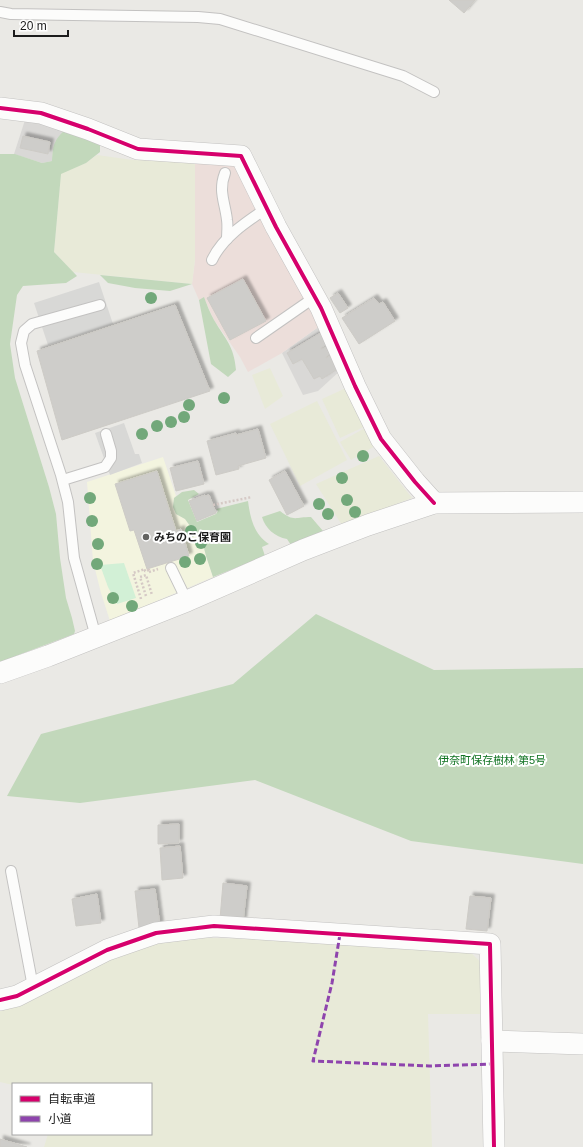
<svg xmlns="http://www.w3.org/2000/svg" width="583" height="1147" viewBox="0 0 583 1147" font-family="Helvetica,'Noto Sans JP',sans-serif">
  <defs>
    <filter id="shadow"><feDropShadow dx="3.5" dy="-3.5" stdDeviation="1" flood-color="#0004"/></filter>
  </defs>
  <rect width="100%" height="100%" fill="#eae9e5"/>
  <!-- residential -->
  <g fill="#d9d8d6">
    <polygon points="25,120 67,128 53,149 52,161 42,163 14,154"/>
    <polygon points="324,323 342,369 318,391 303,395 282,353"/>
  </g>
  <!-- commercial -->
  <polygon fill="#ecdeda" points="195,162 243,167 324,323 282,353 248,372 240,357 214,320 204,298 199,300 192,284 195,260"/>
  <!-- education -->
  <polygon fill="#f3f4df" points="163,457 176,496 174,498 173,507 176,514 185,519 193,530 199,534 202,540 206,556 213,577 110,621 101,593 93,561 87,482"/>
  <!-- religious -->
  <g fill="#d8d8d6">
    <polygon points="99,282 113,324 48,345 34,303"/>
    <polygon points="124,423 135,454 139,454 142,463 110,475 95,433"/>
  </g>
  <!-- farmland -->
  <g fill="#e8ead8">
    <polygon points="97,155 133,160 195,162 195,260 192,284 73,272 54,252 61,173 86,163"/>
    <polygon points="270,368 283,396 265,409 252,375"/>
    <polygon points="346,388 364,427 340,438 322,399"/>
    <polygon points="317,401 347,460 300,486 270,424"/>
    <polygon points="365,428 375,446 351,460 340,442"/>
    <polygon points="379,456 412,498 342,525 316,484"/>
    <polygon points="206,938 266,939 471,953 483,964 483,1014 428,1014 432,1147 44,1147 48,1134 151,1134 151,1084 13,1084 13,1085 0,1082 0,1007 144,945"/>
  </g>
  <!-- forest -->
  <g fill="#c2d8bb">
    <path d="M67,128l33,14v10l-14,11 -25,11 -7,78 23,24 -11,7 -43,3 -6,9 -7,49 5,34 34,109 7,27 4,44 6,40 6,20 3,13 -1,3 -74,28v-508h15l27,9 10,-2c1,-17 2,-21 15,-33z"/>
    <polygon points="100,275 192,284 170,291 135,288 108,283"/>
    <path d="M204,297c3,8 6,16 10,23 12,20 20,26 22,50l-8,7 -17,-13 -12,-64z"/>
    <path d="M194,490l5,4 -11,6 9,22 19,-8 2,-3 -2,-2 32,-8c2,16 6,34 21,43l-7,3 3,9 -52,21 -7,-21 -4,-16 -3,-6 -6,-4 -8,-11 -9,-5 -3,-7 1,-9 8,-6z"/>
    <path d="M280,511c14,11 15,6 31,6l12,14 -32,14 -4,-6c-12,-2 -22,-11 -25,-22z"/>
    <polygon points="316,614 434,670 583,668 583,864 411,841 255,780 80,803 7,796 41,734 233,684"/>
  </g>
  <!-- park -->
  <polygon fill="#d2f0d6" points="124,563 136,598 117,604 108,587 100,565"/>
  <!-- building -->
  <g fill="#cecdca" stroke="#cdcbc6" filter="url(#shadow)">
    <polygon points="449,0 475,0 464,13"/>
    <polygon points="23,136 50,142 48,154 20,148"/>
    <polygon points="243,279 266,321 230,340 207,298"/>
    <polygon points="338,293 348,308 340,313 330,298"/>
    <polygon points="374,298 379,304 383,302 395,321 359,344 342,318"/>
    <polygon points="175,305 210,391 62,440 37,351"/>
    <polygon points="322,332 329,343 321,348 321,349 326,347 330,354 326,357 326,358 331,355 339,368 322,379 320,376 314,379 302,359 293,364 287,353"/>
    <polygon points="258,429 266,458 238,466 239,469 216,475 207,441 236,433 236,435"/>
    <polygon points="198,461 204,484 176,491 170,468"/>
    <polygon points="157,471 176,531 181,529 189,556 147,569 134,530 130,531 115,484"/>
    <polygon points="285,471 304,506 287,515 269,480"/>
    <polygon points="205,495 205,496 209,495 216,513 197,521 189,501"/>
    <polygon points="179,824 179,843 158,844 158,825"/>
    <polygon points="180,846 183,878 162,880 160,848"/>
    <polygon points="223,883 247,886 243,921 220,919"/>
    <polygon points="155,889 160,926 139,928 135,891"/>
    <polygon points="97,894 101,923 76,926 72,899"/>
    <polygon points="470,896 491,898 487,931 466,929"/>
    <polygon points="0,1139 27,1147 0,1147"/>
  </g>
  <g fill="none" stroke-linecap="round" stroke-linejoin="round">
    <defs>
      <g id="service">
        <polyline points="0,12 11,14 198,17 220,19 403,76 434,92"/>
        <path d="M225,173c-7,18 0,29 2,47 1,6 0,13 0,19"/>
        <path d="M212,260c11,-23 34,-38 55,-52"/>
        <polyline points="256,338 315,297"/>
        <polyline points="63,480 105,467 111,458 111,451 106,434"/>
        <polyline points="171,568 187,601"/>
        <polyline points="96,637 74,558 68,502 61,475 25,365 21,343 24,331 32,324 100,305"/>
        <polyline points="11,871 33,987"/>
      </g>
      <g id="minor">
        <polyline points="0,108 41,113 88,129 138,149 241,156 276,227 321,308 355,386 381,439 415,482 434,503"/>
        <polyline points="0,673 48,656 187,601 303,550 368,525 434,503 583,502"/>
        <polyline points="0,1000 17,996 107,950 156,933 214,926 490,944 494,1147"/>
        <polyline points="492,1041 583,1044"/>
      </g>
    </defs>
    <!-- service casing -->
    <use href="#service" stroke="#c3c2c1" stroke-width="12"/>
    <!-- minor casing -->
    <use href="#minor" stroke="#c3c2c1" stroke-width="22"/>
    <!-- path -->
    <g stroke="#d5c9c5" stroke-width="2.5" stroke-dasharray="2 2" stroke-linecap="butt">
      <polyline points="213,505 252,497"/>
      <polyline points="146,596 140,577 146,575 152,595"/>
      <polyline points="141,599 133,573 145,569 145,571 149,570 149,572 158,569"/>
    </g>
    <!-- service -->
    <use href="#service" stroke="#fcfcfb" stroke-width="10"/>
    <!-- minor -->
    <use href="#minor" stroke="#fcfcfb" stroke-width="21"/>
    <!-- quiet -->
    <polyline stroke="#8e44ad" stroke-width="3" stroke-dasharray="6 3" stroke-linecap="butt" points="340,934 332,983 313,1061 429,1066 492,1064"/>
    <defs>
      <g id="cycleway">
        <polyline points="0,108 41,113 88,129 138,149 241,156 276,227 321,308 355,386 381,439 415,482 434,503"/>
        <polyline points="0,1000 17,996 107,950 156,933 214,926 490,944 494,1147"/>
      </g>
    </defs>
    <!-- cycleway casing -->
    <use href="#cycleway" stroke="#fff" stroke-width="6"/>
    <!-- cycleway -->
    <use href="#cycleway" stroke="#d6006c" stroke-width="4"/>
  </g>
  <!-- trees -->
  <g fill="#72a87a">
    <circle cx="151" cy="298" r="6"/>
    <circle cx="224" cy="398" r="6"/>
    <circle cx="189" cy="405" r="6"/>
    <circle cx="184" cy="417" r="6"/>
    <circle cx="171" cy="422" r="6"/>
    <circle cx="157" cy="426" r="6"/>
    <circle cx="142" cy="434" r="6"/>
    <circle cx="363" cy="456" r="6"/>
    <circle cx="342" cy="478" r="6"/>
    <circle cx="90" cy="498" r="6"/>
    <circle cx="347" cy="500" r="6"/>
    <circle cx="319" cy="504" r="6"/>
    <circle cx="355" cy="512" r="6"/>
    <circle cx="328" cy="514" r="6"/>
    <circle cx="92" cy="521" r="6"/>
    <circle cx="191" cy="531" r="6"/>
    <circle cx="201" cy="543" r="6"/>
    <circle cx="98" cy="544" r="6"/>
    <circle cx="200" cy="559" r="6"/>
    <circle cx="185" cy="562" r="6"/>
    <circle cx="97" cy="564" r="6"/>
    <circle cx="113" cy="598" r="6"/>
    <circle cx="132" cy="606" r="6"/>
  </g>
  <!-- markers -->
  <circle fill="#646462" stroke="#fff" stroke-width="1.5" cx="146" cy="537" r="4"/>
  <g text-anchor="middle" stroke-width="4" stroke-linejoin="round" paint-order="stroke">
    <!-- poi labels -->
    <g font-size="11" font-weight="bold" fill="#1c1c1c" stroke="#fff" text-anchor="start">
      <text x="154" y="541">みちのこ保育園</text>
    </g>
    <!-- park labels -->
    <g font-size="11" fill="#107322" stroke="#fff">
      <text x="492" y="764">伊奈町保存樹林 第5号</text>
    </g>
  </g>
  <!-- legend -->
  <rect x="12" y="1083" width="140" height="52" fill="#ffffff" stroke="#a4a4a4"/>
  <rect x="20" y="1096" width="20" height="6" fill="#d6006c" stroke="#a4a4a4"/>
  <text x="48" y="1103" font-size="12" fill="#1c1c1c">自転車道</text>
  <rect x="20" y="1116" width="20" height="6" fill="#8e44ad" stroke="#a4a4a4"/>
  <text x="48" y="1123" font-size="12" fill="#1c1c1c">小道</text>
  <!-- scale -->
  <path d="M14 30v6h54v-6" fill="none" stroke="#1c1c1c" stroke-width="2"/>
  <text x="20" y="30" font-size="12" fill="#1c1c1c" stroke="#ffffff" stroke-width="3" paint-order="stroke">20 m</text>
</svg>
